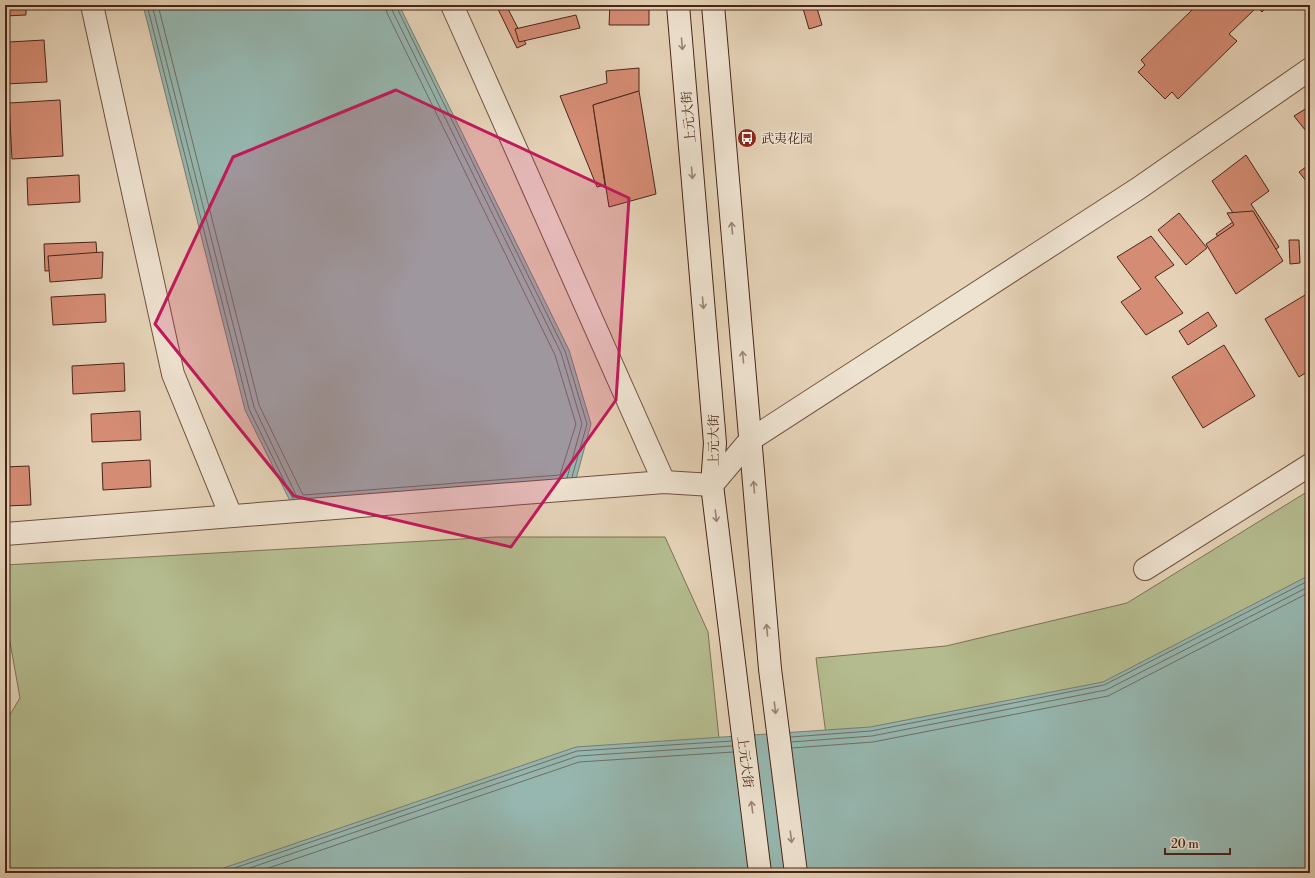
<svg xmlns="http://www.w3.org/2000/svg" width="1315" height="878" viewBox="0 0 1315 878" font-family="'Libre Bodoni','Noto Serif SC',serif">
  <rect width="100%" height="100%" fill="#e5d2b7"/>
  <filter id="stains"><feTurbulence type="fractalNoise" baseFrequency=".005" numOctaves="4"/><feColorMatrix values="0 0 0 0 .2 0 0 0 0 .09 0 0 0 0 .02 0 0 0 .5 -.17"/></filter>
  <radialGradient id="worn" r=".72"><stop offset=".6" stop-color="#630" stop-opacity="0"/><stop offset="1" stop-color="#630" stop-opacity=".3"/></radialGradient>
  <!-- green -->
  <g fill="#b4bc8f" stroke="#7e7153">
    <polygon points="1310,490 1310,873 844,873 816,658 946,646 1127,603"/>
    <polygon points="496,537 665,537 708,632 733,873 5,873 5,723 20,698 5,614 5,565"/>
  </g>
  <!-- water -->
  <g fill="#96b7b0" stroke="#777d73">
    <polygon points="143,5 399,5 569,350 591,424 573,490 295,511 245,410"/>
    <polygon points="1310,575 1310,873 211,873 215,871 576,747 870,727 1103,682"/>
  </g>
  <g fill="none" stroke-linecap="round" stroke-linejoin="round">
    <!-- shore -->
    <g stroke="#6f6e64" stroke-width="1">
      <polyline points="147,5 249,409 293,499"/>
      <polyline points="152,5 254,407 298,499"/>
      <polyline points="158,5 259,405 303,495 560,475 576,424 555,355 387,13 385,5"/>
      <polyline points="391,5 392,10 561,353 582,424 567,478"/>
      <polyline points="396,5 397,8 565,351 587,424 572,477"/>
      <polyline points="791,737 871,731 1104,685 1310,580"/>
      <polyline points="791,742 872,736 1106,690 1310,586"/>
      <polyline points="792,748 873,742 1108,696 1310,592"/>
      <polyline points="220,873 577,751 732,741"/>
      <polyline points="235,873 578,756 732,746"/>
      <polyline points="254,873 579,762 733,752"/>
    </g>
  </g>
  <!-- building -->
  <g fill="#d58c74" stroke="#482617">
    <polygon points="5,5 26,5 26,15 5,16"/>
    <polygon points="496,5 506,5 526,44 517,48"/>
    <polygon points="610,5 649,5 649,25 609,25"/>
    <polygon points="802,5 816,5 822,25 809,29"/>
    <polygon points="1197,5 1201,5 1206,10 1211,5 1268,5 1262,12 1257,7 1229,34 1237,41 1178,99 1172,92 1165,99 1138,72 1145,65 1141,60"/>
    <polygon points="576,15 580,28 519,42 515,29"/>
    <polygon points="44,40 47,82 5,84 5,49 10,49 9,42"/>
    <polygon points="639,68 639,91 593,105 605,185 597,187 560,96 607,83 606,71"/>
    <polygon points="639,91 656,194 609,207 593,105"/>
    <polygon points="60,100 63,156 12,159 9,103"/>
    <polygon points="1310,106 1310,136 1294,116"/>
    <polygon points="1246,155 1269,191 1251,204 1279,247 1243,274 1216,234 1237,219 1212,181"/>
    <polygon points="1310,164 1310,186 1299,172"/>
    <polygon points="79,175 80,202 28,205 27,178"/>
    <polygon points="1253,211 1283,261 1236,294 1206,244 1234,225 1227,213"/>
    <polygon points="1179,213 1207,248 1186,265 1158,230"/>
    <polygon points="1151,236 1174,265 1155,277 1183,313 1146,335 1121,302 1141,289 1117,257"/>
    <polygon points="1289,240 1299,240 1300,263 1290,264"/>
    <polygon points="96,242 98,268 45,271 44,244"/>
    <polygon points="103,252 102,278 50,282 48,256"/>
    <polygon points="1310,292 1310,370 1299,377 1265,319"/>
    <polygon points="105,294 106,322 53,325 51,297"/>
    <polygon points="1208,312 1217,326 1188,345 1179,331"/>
    <polygon points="1224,345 1255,396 1203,428 1172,377"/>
    <polygon points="124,363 125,391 73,394 72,366"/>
    <polygon points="140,411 141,440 92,442 91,414"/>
    <polygon points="150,460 151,487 103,490 102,463"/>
    <polygon points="29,466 31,505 5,506 5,467"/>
  </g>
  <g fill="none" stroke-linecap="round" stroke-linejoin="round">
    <defs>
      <g id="minor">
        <polyline points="92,5 173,374 231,516"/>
        <polyline points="452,5 664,482"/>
        <polyline points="712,485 750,440 1139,188 1310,69"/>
        <polyline points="1145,569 1310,465"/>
      </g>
      <polyline id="tertiary" points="5,534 664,482 712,485"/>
      <g id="secondary">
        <polyline points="678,5 715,443 712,485 760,873"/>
        <polyline points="713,5 770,669 796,873"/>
      </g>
    </defs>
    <!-- minor casing -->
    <use href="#minor" stroke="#6f513f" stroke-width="24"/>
    <!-- tertiary casing -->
    <use href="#tertiary" stroke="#6f513f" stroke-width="24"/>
    <!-- secondary casing -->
    <use href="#secondary" stroke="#482617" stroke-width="24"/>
    <!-- minor -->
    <use href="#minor" stroke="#eee2d0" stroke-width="22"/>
    <!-- tertiary -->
    <use href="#tertiary" stroke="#eee2d0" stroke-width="22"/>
    <!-- secondary -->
    <use href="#secondary" stroke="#eee2d0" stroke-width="22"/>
  </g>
  <!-- one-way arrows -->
  <defs><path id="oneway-shaft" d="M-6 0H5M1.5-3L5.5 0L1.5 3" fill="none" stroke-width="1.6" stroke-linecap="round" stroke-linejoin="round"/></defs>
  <g stroke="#9b8474">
    <use href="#oneway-shaft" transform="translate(682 44) rotate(85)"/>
    <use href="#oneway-shaft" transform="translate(692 173) rotate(85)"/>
    <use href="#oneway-shaft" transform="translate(732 228) rotate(-95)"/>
    <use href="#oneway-shaft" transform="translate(703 303) rotate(85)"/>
    <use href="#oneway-shaft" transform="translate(743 357) rotate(-95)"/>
    <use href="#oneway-shaft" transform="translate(754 487) rotate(-95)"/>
    <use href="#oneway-shaft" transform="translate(716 516) rotate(83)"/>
    <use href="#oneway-shaft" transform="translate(767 630) rotate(-95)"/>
    <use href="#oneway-shaft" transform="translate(775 708) rotate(83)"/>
    <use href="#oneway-shaft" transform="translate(752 807) rotate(-97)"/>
    <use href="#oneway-shaft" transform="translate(791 837) rotate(83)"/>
  </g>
  <!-- marked area -->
  <path fill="#c2185b" fill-opacity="0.2" stroke="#c2185b" stroke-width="3" stroke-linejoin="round" d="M396,90l233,108 -13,202 -105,147 -217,-51 -139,-172 78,-167z"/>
  <!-- icons -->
  <defs>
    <symbol id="bus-disc" viewBox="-11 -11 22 22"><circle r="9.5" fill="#8f2418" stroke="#eee2d0"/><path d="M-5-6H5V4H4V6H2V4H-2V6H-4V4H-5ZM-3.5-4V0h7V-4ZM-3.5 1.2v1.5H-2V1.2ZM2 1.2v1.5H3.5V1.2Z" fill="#fff"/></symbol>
  </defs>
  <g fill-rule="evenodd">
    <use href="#bus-disc" x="736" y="127" width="22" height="22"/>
  </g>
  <g text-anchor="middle" stroke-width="3" stroke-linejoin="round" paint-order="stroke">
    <!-- street labels -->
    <g font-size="13" fill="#482617" stroke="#eee2d0">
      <text transform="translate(688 117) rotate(-95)" y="5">上元大街</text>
      <text transform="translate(713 440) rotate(-90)" y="5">上元大街</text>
      <text transform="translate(746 762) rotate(83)" y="5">上元大街</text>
    </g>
    <!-- poi labels -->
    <g font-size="13" fill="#482617" stroke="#eee2d0" text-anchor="start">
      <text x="761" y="143">武夷花园</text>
    </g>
  </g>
  <!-- margin -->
  <rect width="1315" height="878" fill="none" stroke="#e5d2b7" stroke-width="20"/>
  <rect x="6" y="6" width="1303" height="866" fill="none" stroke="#482617" stroke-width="2"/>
  <rect x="10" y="10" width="1295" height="858" fill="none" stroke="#482617"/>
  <!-- scale -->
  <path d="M1165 848v6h65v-6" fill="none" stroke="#482617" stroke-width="2"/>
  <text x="1171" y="848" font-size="12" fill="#482617" stroke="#eee2d0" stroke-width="3" paint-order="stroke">20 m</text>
  <rect width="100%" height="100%" filter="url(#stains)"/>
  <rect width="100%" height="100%" fill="url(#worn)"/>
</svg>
